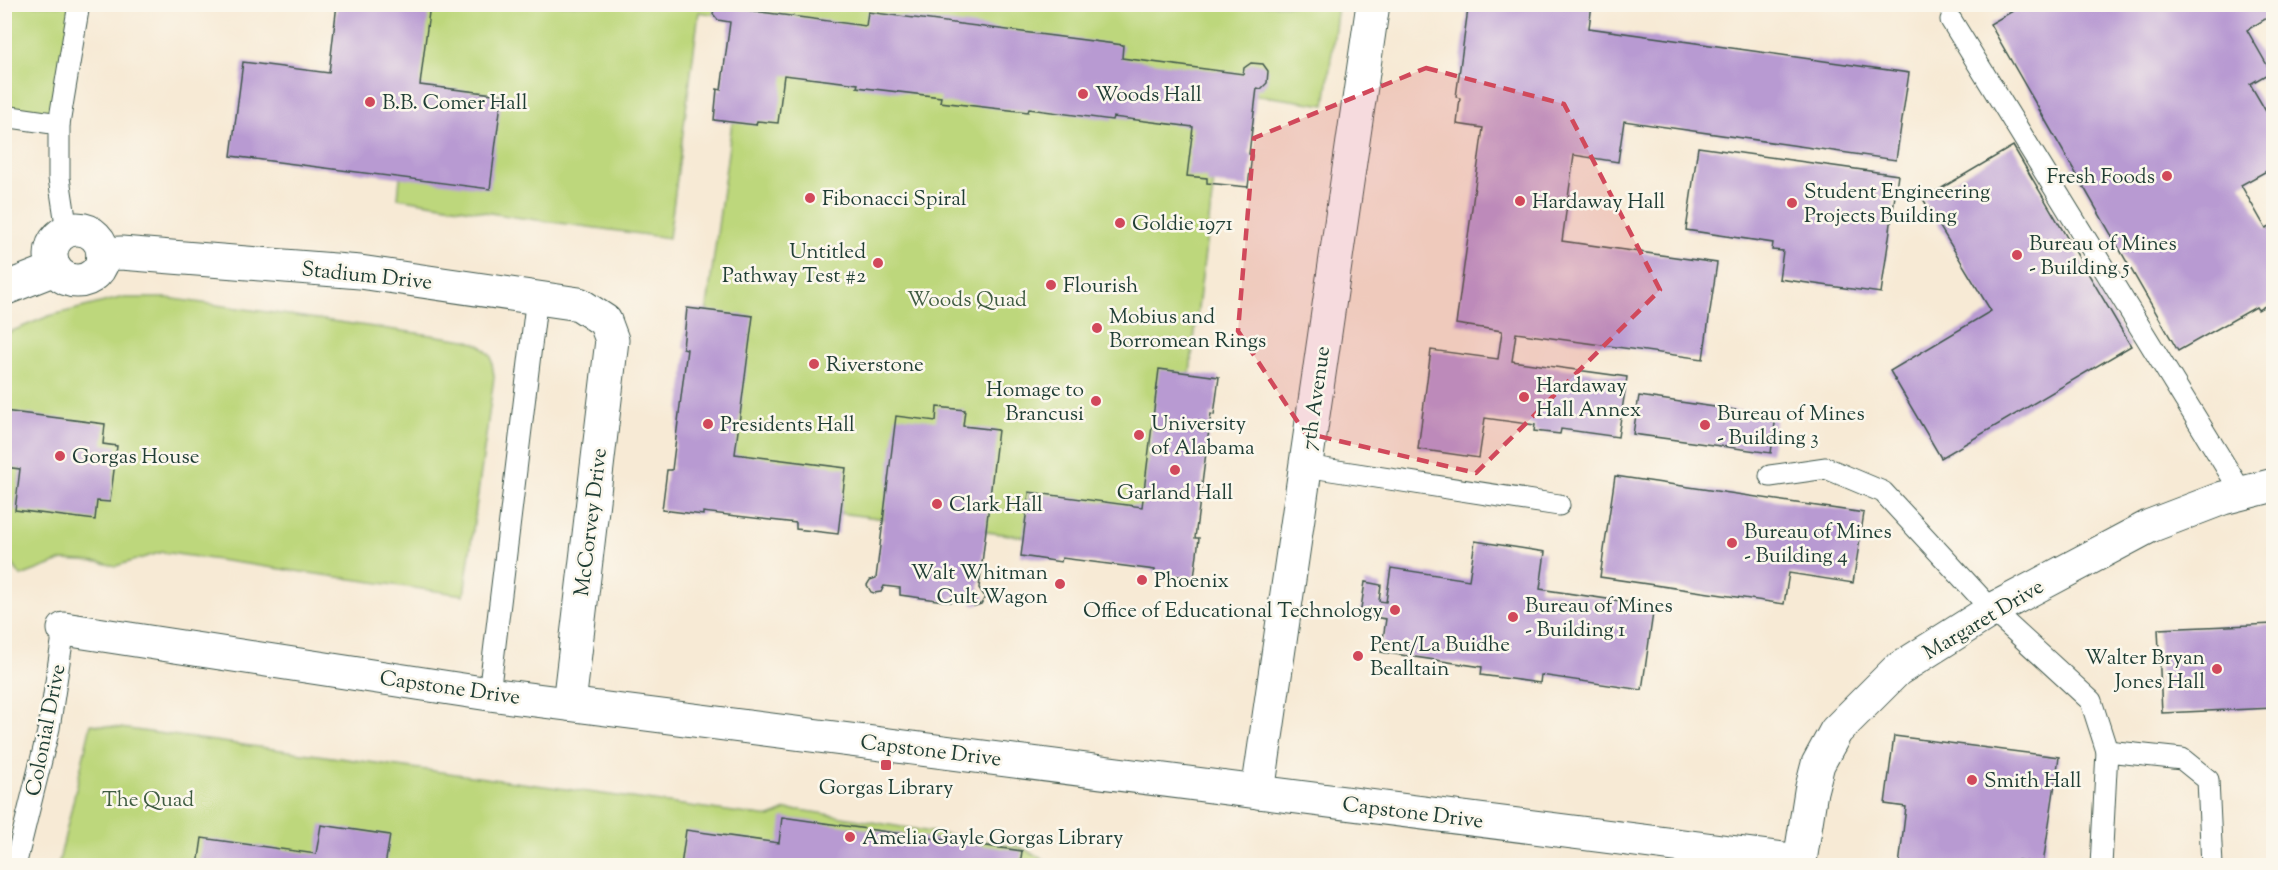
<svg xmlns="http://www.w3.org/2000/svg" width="2278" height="870" viewBox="0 0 2278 870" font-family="'Sorts Mill Goudy',serif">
  <rect width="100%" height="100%" fill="#fbf7ec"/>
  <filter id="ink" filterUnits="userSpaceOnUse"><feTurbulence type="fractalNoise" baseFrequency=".0167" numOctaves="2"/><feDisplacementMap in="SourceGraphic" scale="12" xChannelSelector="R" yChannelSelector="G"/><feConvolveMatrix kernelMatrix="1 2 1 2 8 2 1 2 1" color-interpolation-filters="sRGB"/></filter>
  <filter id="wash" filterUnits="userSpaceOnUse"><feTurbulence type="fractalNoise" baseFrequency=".008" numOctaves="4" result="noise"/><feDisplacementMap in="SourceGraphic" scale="24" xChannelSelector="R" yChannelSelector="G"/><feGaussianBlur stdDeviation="1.35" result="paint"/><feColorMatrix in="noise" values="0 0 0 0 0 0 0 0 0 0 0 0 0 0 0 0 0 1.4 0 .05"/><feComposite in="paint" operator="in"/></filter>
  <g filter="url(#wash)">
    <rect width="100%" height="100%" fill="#f7ead5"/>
    <!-- green -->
    <g fill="#bdd77c" stroke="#6e8a58" stroke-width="1.5">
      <polygon points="5,5 79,5 59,124 5,116"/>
      <polygon points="421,5 1338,5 1325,105 699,12 669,238 515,217 398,198 406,118"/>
      <polygon points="743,41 1224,101 1167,555 682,493"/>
      <polygon points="120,298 167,298 466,340 480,345 491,356 494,377 464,595 162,552 116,566 98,562 63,560 21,576 5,554 5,334 49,316"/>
      <polygon points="91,724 770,817 786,810 801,810 1020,847 1053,865 58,866"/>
    </g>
    <g id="blocks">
      <!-- building -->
      <g fill="#b89ad2">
        <polygon points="337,4 430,4 420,85 502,95 490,189 231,156 243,62 329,73"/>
        <polygon points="715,4 740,4 739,9 866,26 868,12 1123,45 1122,58 1243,74 1244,68 1251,63 1263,64 1268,71 1267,83 1261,89 1257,88 1249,154 1252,155 1248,187 1207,183 1207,178 1187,176 1193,127 1113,117 1112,120 1029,109 1028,112 940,102 941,97 857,87 858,84 784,75 778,123 757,121 756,125 714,120 717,89 721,90 730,22 718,20 713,14"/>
        <polygon points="1473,4 1592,4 1589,28 1909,73 1896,160 1624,121 1618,162 1574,155 1562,241 1717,263 1703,359 1516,333 1512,361 1627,377 1618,437 1561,429 1560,434 1534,431 1535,425 1485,418 1479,458 1418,449 1431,350 1498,359 1502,331 1456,324 1483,128 1457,124 1460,98 1456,97 1468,9 1473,9"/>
        <polygon points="2025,4 2266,4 2272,15 2247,30 2271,72 2250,84 2274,125 2274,167 2241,185 2266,229 2270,227 2274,233 2274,301 2258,310 2256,307 2178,351 1990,24"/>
        <polygon points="2013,146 2131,346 1941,458 1890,371 1991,311 1923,199"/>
        <polygon points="1698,147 1898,175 1881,293 1779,279 1783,251 1772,250 1773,243 1686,230"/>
        <polygon points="687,308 753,316 735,454 846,468 838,534 796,529 796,523 703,512 703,515 662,510 667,470 672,470 687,349 683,348"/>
        <polygon points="1159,369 1219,377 1214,415 1211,414 1195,538 1199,538 1194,578 1155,573 1155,570 1062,558 1061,562 1021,556 1029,492 1142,507"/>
        <polygon points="1639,396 1776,416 1771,453 1633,434"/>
        <polygon points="937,407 965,410 963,426 998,430 979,588 985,597 981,604 974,606 969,598 952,596 951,602 900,595 900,588 884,586 881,592 874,593 871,592 867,585 870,580 876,578 896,416 936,421"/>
        <polygon points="4,411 105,424 103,444 117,446 110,502 97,501 95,520 15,510 20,469 4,467"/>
        <polygon points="1615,476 1864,513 1853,583 1789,573 1784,604 1600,577"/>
        <polygon points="1475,541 1545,552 1540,589 1654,606 1642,690 1541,675 1540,683 1481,675 1482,667 1381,652 1386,619 1360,615 1365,582 1381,585 1379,601 1386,602 1391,568 1469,580"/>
        <polygon points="2274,624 2274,708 2162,713 2158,629"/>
        <polygon points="1894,736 2059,757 2043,864 2018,860 2017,866 1899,866 1906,807 1885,804"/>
        <polygon points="782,817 1022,851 1020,866 681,866 686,830 779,843"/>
        <polygon points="321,825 390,835 385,866 198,866 202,838 316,854"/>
      </g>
    </g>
  </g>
  <g filter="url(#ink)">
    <use href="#blocks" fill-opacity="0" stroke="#3f574c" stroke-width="1.5"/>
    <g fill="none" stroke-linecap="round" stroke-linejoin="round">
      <defs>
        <g id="lane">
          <polyline points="1951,20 2242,493"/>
          <polyline points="4,116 59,124 59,178 67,231"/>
          <polyline points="59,124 79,4"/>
          <polyline points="1305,466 1559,505"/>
          <polyline points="1770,476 1826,468 1883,492 1992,610 2091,701 2107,751"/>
          <polyline points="489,694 537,296"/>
          <polyline points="15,866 49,728 64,629"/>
          <polyline points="2101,866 2107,751 2182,759 2208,780 2212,866"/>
        </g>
        <g id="street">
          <circle cx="77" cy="255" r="26"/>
          <polyline points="103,254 121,253 360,272 579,304 605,321 612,340 569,704"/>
          <polyline points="4,289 55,269"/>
          <polyline points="64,629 489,694 1800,861 1811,791 1818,764 1836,731 1897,670 1992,610 2150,526 2223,498 2274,485"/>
          <polyline points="1258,792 1373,4"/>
        </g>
      </defs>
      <!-- lane casing -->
      <use href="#lane" stroke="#3f574c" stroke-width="23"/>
      <!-- street casing -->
      <use href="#street" stroke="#3f574c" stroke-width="35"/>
      <!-- lane -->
      <use href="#lane" stroke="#fff" stroke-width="21"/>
      <!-- street -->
      <use href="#street" stroke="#fff" stroke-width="33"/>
    </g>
  </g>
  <!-- marked area -->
  <path fill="#d1495b" fill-opacity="0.2" stroke="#d1495b" stroke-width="4.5" stroke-dasharray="12 8" stroke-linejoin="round" d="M1426,68l138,36 96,186 -184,183 -171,-40 -67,-102 16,-193z"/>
  <!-- markers -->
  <g fill="#d1495b" stroke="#fbf7ec" stroke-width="2">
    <circle cx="1083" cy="94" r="6"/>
    <circle cx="370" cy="102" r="6"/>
    <circle cx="2167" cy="176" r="6"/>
    <circle cx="810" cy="198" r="6"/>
    <circle cx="1520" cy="201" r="6"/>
    <circle cx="1792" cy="203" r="6"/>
    <circle cx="1120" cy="223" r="6"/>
    <circle cx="2017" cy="255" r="6"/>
    <circle cx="878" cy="263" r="6"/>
    <circle cx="1051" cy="285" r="6"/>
    <circle cx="1097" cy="328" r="6"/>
    <circle cx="814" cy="364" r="6"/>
    <circle cx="1524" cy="397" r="6"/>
    <circle cx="1096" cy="401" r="6"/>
    <circle cx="708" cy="424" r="6"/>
    <circle cx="1705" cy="425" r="6"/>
    <circle cx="1139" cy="435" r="6"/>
    <circle cx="60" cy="456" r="6"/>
    <circle cx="1175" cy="470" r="6"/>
    <circle cx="937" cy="504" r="6"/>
    <circle cx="1732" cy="543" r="6"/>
    <circle cx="1142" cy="580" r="6"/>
    <circle cx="1060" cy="584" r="6"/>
    <circle cx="1395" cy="610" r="6"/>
    <circle cx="1513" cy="617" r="6"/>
    <circle cx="1358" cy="656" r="6"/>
    <circle cx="2217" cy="669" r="6"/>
    <rect x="880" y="759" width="12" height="12" rx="3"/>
    <circle cx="1972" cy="780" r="6"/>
    <circle cx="850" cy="837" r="6"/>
  </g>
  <g text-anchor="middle" stroke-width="5" stroke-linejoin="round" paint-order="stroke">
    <!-- poi labels -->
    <g font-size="21" fill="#1f3d34" stroke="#fbf7ec" text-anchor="start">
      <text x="1095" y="101">Woods Hall</text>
      <text x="382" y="109">B.B. Comer Hall</text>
      <text x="2155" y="183" text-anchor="end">Fresh Foods</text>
      <text x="1804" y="198">Student Engineering<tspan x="1804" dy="24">Projects Building</tspan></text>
      <text x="822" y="205">Fibonacci Spiral</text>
      <text x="1532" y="208">Hardaway Hall</text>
      <text x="1132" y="230">Goldie 1971</text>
      <text x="2029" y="250">Bureau of Mines<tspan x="2029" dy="24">- Building 5</tspan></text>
      <text x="866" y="258" text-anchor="end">Untitled<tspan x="866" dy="24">Pathway Test #2</tspan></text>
      <text x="1063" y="292">Flourish</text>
      <text x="1109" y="323">Mobius and<tspan x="1109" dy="24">Borromean Rings</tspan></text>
      <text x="826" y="371">Riverstone</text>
      <text x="1536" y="392">Hardaway<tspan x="1536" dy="24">Hall Annex</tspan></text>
      <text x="1084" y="396" text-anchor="end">Homage to<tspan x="1084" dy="24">Brancusi</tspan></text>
      <text x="1717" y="420">Bureau of Mines<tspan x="1717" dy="24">- Building 3</tspan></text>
      <text x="1151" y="430">University<tspan x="1151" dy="24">of Alabama</tspan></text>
      <text x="720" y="431">Presidents Hall</text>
      <text x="72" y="463">Gorgas House</text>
      <text x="1175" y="499" text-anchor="middle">Garland Hall</text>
      <text x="949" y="511">Clark Hall</text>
      <text x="1744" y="538">Bureau of Mines<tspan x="1744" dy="24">- Building 4</tspan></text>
      <text x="1048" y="579" text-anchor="end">Walt Whitman<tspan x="1048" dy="24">Cult Wagon</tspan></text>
      <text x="1154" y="587">Phoenix</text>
      <text x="1525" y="612">Bureau of Mines<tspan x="1525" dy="24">- Building 1</tspan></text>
      <text x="1383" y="617" text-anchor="end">Office of Educational Technology</text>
      <text x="1370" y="651">Pent/La Buidhe<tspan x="1370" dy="24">Bealltain</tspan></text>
      <text x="2205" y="664" text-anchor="end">Walter Bryan<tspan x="2205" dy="24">Jones Hall</tspan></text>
      <text x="1984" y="787">Smith Hall</text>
      <text x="886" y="794" text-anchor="middle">Gorgas Library</text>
      <text x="862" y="844">Amelia Gayle Gorgas Library</text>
    </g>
    <!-- street labels -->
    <g font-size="21" fill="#1f3d34" stroke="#fbf7ec">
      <text transform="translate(367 275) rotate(6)" y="7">Stadium Drive</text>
      <text transform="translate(1315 398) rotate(-82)" y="7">7th Avenue</text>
      <text transform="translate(590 522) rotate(-83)" y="7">McCorvey Drive</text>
      <text transform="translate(1983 619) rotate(-31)" y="7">Margaret Drive</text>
      <text transform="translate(450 687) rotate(8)" y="7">Capstone Drive</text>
      <text transform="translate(45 730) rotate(-79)" y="7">Colonial Drive</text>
      <text transform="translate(931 750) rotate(7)" y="7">Capstone Drive</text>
      <text transform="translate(1413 812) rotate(7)" y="7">Capstone Drive</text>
    </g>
    <!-- park labels -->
    <g font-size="21" fill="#3f5c42" stroke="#fbf7ec">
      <text x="967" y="306">Woods Quad</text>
      <text x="148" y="806">The Quad</text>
    </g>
  </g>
  <!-- margin -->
  <rect width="2278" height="870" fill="none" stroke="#fbf7ec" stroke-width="24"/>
</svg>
